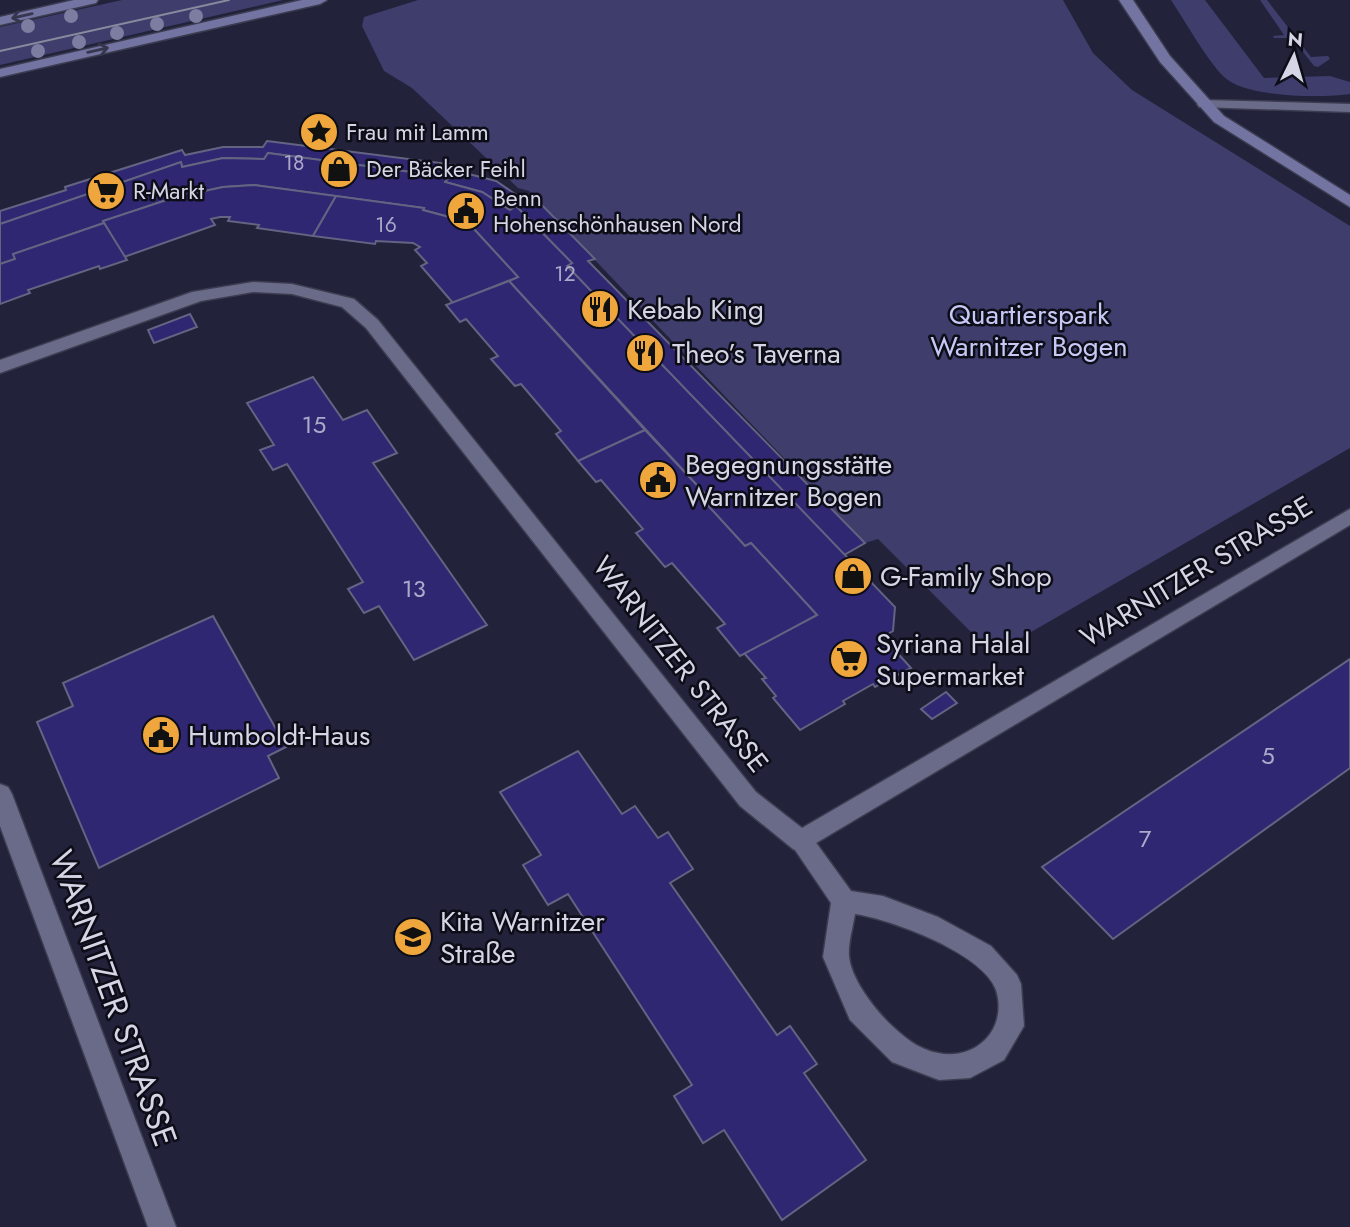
<svg xmlns="http://www.w3.org/2000/svg" width="1350" height="1227" viewBox="0 0 1350 1227" font-family="Jost,sans-serif">
  <rect width="100%" height="100%" fill="#22223b"/>
  <!-- green -->
  <g fill="#3e3d6b">
    <polygon points="122,0 283,0 0,65 0,27"/>
    <polygon points="418,0 1063,0 1093,53 1132,90 1350,226 1350,448 993,654 878,539 865,543 529,191 518,188 412,88 384,71 362,26 364,17"/>
    <path d="M1171,0h34l59,78 66,-2 20,6v12c-29,4 -106,4 -127,-18 -16,-16 -38,-55 -52,-76z"/>
    <polygon points="1260,0 1267,0 1311,57 1328,56 1330,59 1318,67 1314,66 1292,38 1274,38 1273,36 1284,35"/>
  </g>
  <!-- building -->
  <g fill="#302773" stroke="#626481" stroke-width="2">
    <polygon points="267,141 464,166 461,172 496,181 521,198 531,194 595,259 588,261 865,543 844,555 567,266 572,263 516,206 510,210 482,192 445,182 449,177 268,153 264,159 223,158 182,167 181,162 0,224 0,211 66,190 65,187 182,150 185,155 223,147 263,147"/>
    <polygon points="268,153 449,177 445,182 482,192 510,210 516,206 572,263 567,266 895,607 893,631 883,637 911,668 875,687 873,684 843,701 845,704 800,730 773,698 776,696 762,679 766,678 744,653 817,615 751,543 745,546 702,499 708,497 509,281 518,277 473,228 466,230 449,217 423,210 424,208 254,185 223,187 196,193 194,191 103,221 104,223 13,254 15,259 0,264 0,224 181,162 182,167 223,158 264,159"/>
    <polygon points="254,185 336,196 313,236 257,228 259,225 228,221 230,217 220,217 211,219 215,225 124,257 103,221 194,191 196,193 223,187"/>
    <polygon points="336,196 424,208 423,210 449,217 466,230 473,228 518,277 453,303 421,266 427,263 415,250 420,247 413,243 376,241 375,244 313,236"/>
    <polygon points="104,223 127,260 100,269 99,266 28,290 30,293 0,304 0,264 15,259 13,254"/>
    <polygon points="509,281 645,430 578,461 556,434 561,431 521,384 515,386 491,359 498,356 466,319 460,322 446,305"/>
    <polygon points="190,314 197,327 154,343 148,330"/>
    <polygon points="313,377 343,420 367,410 397,453 373,463 487,625 414,660 379,606 364,613 348,589 363,582 287,464 273,470 260,450 274,445 247,403"/>
    <polygon points="645,430 708,497 702,499 745,546 751,543 817,615 740,656 717,628 725,624 672,563 665,567 636,533 643,529 601,480 596,482 578,461"/>
    <polygon points="213,616 286,747 268,756 279,778 99,868 37,722 73,706 63,683"/>
    <polygon points="1350,659 1350,768 1113,939 1042,867"/>
    <polygon points="946,692 957,703 932,719 921,709"/>
    <polygon points="578,751 622,814 635,806 658,838 668,832 693,869 670,883 777,1035 790,1026 817,1064 804,1073 866,1160 782,1220 724,1130 703,1143 674,1096 692,1085 568,894 548,905 523,865 541,855 500,792"/>
  </g>
  <g fill="none" stroke-linecap="round" stroke-linejoin="round">
    <defs>
      <path id="lane" d="M801,830l8,3 42,58 32,5 55,21 53,29 26,29 4,9 3,42 -20,34 -34,18 -31,2 -47,-18 -42,-42 -27,-63 8,-54 -42,-62 4,-8zM855,914c35,5 128,39 141,76 12,38 -19,71 -58,63 -21,-4 -34,-16 -49,-30 -15,-15 -38,-44 -40,-67 -1,-13 4,-29 6,-42z"/>
      <g id="street">
        <polygon points="1204,100 1350,104 1350,112 1199,107 1197,104"/>
        <polygon points="253,282 292,284 354,299 378,320 756,792 802,828 1350,509 1350,525 801,852 793,849 740,806 366,328 342,307 292,294 253,292 201,301 0,373 0,360 192,292"/>
        <polygon points="0,784 8,787 12,794 176,1227 148,1227 0,826"/>
      </g>
      <g id="secondary">
        <polygon points="74,0 98,0 96,3 0,25 0,17"/>
        <polygon points="302,0 327,0 320,4 0,77 0,69"/>
        <polygon points="1119,0 1133,0 1170,56 1224,116 1350,195 1350,207 1214,122 1160,62"/>
      </g>
    </defs>
    <!-- lane casing -->
    <use href="#lane" stroke="#3c3c51" stroke-width="3"/>
    <!-- street casing -->
    <use href="#street" stroke="#3c3c51" stroke-width="3"/>
    <!-- secondary casing -->
    <use href="#secondary" stroke="#3c3c51" stroke-width="3"/>
    <!-- lane -->
    <use href="#lane" fill="#6a6b88" fill-rule="evenodd"/>
    <!-- street -->
    <use href="#street" fill="#6a6b88" fill-rule="evenodd"/>
    <!-- secondary -->
    <use href="#secondary" fill="#7374a2" fill-rule="evenodd"/>
    <!-- tram -->
    <polyline stroke="#88899d" stroke-width="2" points="0,51 229,0"/>
  </g>
  <!-- trees -->
  <g fill="#7c7da1">
    <circle cx="71" cy="16" r="7"/>
    <circle cx="196" cy="16" r="7"/>
    <circle cx="157" cy="24" r="7"/>
    <circle cx="28" cy="26" r="7"/>
    <circle cx="117" cy="33" r="7"/>
    <circle cx="79" cy="42" r="7"/>
    <circle cx="38" cy="51" r="7"/>
  </g>
  <!-- one-way arrows -->
  <defs><path id="oneway-shaft" d="M-6 0H5M1.5-3L5.5 0L1.5 3" fill="none" stroke-width="1.6" stroke-linecap="round" stroke-linejoin="round" transform="scale(1.75)"/></defs>
  <g stroke="#36364f">
    <use href="#oneway-shaft" transform="translate(22 16) rotate(167)"/>
    <use href="#oneway-shaft" transform="translate(98 50) rotate(-13)"/>
  </g>
  <!-- icons -->
  <defs>
    <symbol id="sight-disc" viewBox="-11 -11 22 22"><circle r="9.5" fill="#efa73d" stroke="#0d0d18"/><path d="M0-6L1.8-2.2L6-1.7L2.9 1.2L3.7 5.4L0 3.3L-3.7 5.4L-2.9 1.2L-6-1.7L-1.8-2.2Z" fill="#111"/></symbol>
    <symbol id="shop-disc" viewBox="-11 -11 22 22"><circle r="9.5" fill="#efa73d" stroke="#0d0d18"/><path d="M-5-2.5h2.3a2.7 3.5 0 0 1 5.4 0H5L5.5 6h-11ZM-1.5-2.5h3a1.5 2.3 0 0 0-3 0Z" fill="#111"/></symbol>
    <symbol id="supermarket-disc" viewBox="-11 -11 22 22"><circle r="9.5" fill="#efa73d" stroke="#0d0d18"/><path d="M-6-5.5h2.5l.6 2H6L4.5 2H-2.5L-4.4-4H-6ZM-1.5 3.2a1.3 1.3 0 1 0 .1 0ZM3 3.2a1.3 1.3 0 1 0 .1 0Z" fill="#111"/></symbol>
    <symbol id="civic-disc" viewBox="-11 -11 22 22"><circle r="9.5" fill="#efa73d" stroke="#0d0d18"/><path d="M-.6-6.5H3V-4.5H.6V-3L4-1V1h2V6H-6V1h2V-1L-.6-3ZM-1.2 2.5V6h2.4V2.5Z" fill="#111"/></symbol>
    <symbol id="restaurant-disc" viewBox="-11 -11 22 22"><circle r="9.5" fill="#efa73d" stroke="#0d0d18"/><path d="M-5-6h1v4h1v-4h1v4h1v-4h1v5L-1.5 .5V6h-2V.5L-5-1ZM5-6V6H3V1.5H1.5Q1.5-4 5-6Z" fill="#111"/></symbol>
    <symbol id="school-disc" viewBox="-11 -11 22 22"><circle r="9.5" fill="#efa73d" stroke="#0d0d18"/><path d="M0-5L7-2L0 1L-7-2ZM-4 1L0 2.5L4 1V4Q0 6-4 4Z" fill="#111"/></symbol>
  </defs>
  <g fill-rule="evenodd">
    <use href="#sight-disc" x="297" y="110" width="44" height="44"/>
    <use href="#shop-disc" x="317" y="147" width="44" height="44"/>
    <use href="#supermarket-disc" x="84" y="169" width="44" height="44"/>
    <use href="#civic-disc" x="444" y="189" width="44" height="44"/>
    <use href="#restaurant-disc" x="578" y="287" width="44" height="44"/>
    <use href="#restaurant-disc" x="623" y="331" width="44" height="44"/>
    <use href="#civic-disc" x="636" y="458" width="44" height="44"/>
    <use href="#shop-disc" x="831" y="554" width="44" height="44"/>
    <use href="#supermarket-disc" x="827" y="637" width="44" height="44"/>
    <use href="#civic-disc" x="139" y="713" width="44" height="44"/>
    <use href="#school-disc" x="391" y="915" width="44" height="44"/>
  </g>
  <g text-anchor="middle" stroke-width="5" stroke-linejoin="round" paint-order="stroke">
    <!-- far-number labels -->
    <g font-size="21" fill="#abaac9">
      <text x="294" y="170">18</text>
      <text x="386" y="232">16</text>
      <text x="565" y="281">12</text>
    </g>
    <!-- far-poi labels -->
    <g font-size="23" fill="#d4d6e6" stroke="#0d0d18" text-anchor="start">
      <text x="346" y="140">Frau mit Lamm</text>
      <text x="366" y="177">Der Bäcker Feihl</text>
      <text x="133" y="199">R-Markt</text>
      <text x="493" y="206">Benn<tspan x="493" dy="26">Hohenschönhausen Nord</tspan></text>
    </g>
    <!-- number labels -->
    <g font-size="24" fill="#abaac9">
      <text x="314" y="433">15</text>
      <text x="414" y="597">13</text>
      <text x="1268" y="764">5</text>
      <text x="1145" y="847">7</text>
    </g>
    <!-- poi labels -->
    <g font-size="28" fill="#d4d6e6" stroke="#0d0d18" text-anchor="start">
      <text x="627" y="319">Kebab King</text>
      <text x="672" y="363">Theo’s Taverna</text>
      <text x="685" y="474">Begegnungsstätte<tspan x="685" dy="32">Warnitzer Bogen</tspan></text>
      <text x="880" y="586">G-Family Shop</text>
      <text x="876" y="653">Syriana Halal<tspan x="876" dy="32">Supermarket</tspan></text>
      <text x="188" y="745">Humboldt-Haus</text>
      <text x="440" y="931">Kita Warnitzer<tspan x="440" dy="32">Straße</tspan></text>
    </g>
    <!-- park labels -->
    <g font-size="28" fill="#c6c8f5" stroke="#0d0d18">
      <text x="1029" y="324">Quartierspark<tspan x="1029" dy="32">Warnitzer Bogen</tspan></text>
    </g>
    <!-- street labels -->
    <g font-size="28" fill="#d4d6e6" stroke="#0d0d18">
      <text transform="translate(1196 571) rotate(-31)" y="10">WARNITZER STRASSE</text>
      <text transform="translate(681 664) rotate(52)" y="10">WARNITZER STRASSE</text>
    </g>
    <!-- near-street labels -->
    <g font-size="33" fill="#d4d6e6" stroke="#0d0d18">
      <text transform="translate(114 998) rotate(70)" y="12">WARNITZER STRASSE</text>
    </g>
  </g>
  <!-- north arrow -->
  <g transform="translate(1294 56) rotate(5)" stroke="#0d0d18" stroke-width="5" paint-order="stroke">
  <path d="M0-5L12 26L0 18L-12 26Z" fill="#d4d6e6"/>
  <text y="-10" font-size="19" font-weight="bold" text-anchor="middle" fill="#d4d6e6">N</text>
  </g>
</svg>
